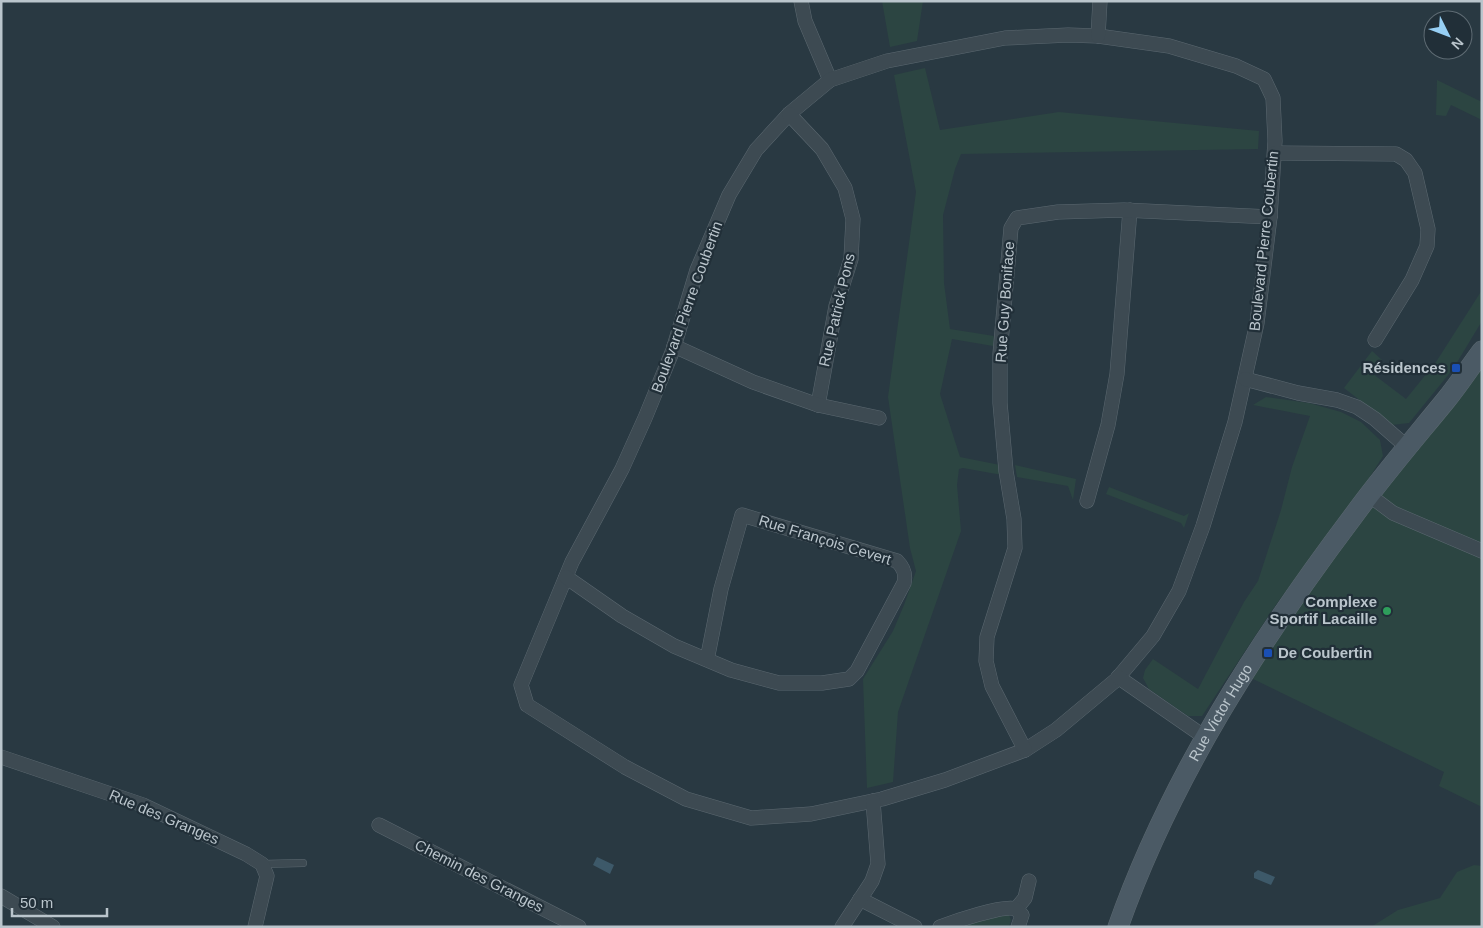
<svg xmlns="http://www.w3.org/2000/svg" width="1483" height="928" viewBox="0 0 1483 928" font-family="Helvetica,sans-serif">
  <rect width="100%" height="100%" fill="#293942"/>
  <!-- green -->
  <g fill="#2c4542">
    <polygon points="882,1 923,1 917,41 890,47"/>
    <polygon points="925,68 940,130 1059,112 1259,131 1258,149 961,154 955,169 943,215 944,283 950,329 994,336 993,346 952,339 940,394 960,457 1000,465 1002,475 963,468 959,469 957,485 961,531 898,712 893,782 867,788 863,679 893,631 904,605 916,571 910,548 888,397 916,192 894,75"/>
    <polygon points="1437,80 1482,102 1482,120 1451,105 1446,116 1436,115"/>
    <polygon points="1482,290 1482,321 1453,369 1409,423 1392,425 1344,388 1372,351 1382,360 1373,374 1406,399 1436,362"/>
    <polygon points="1482,361 1482,807 1439,786 1444,772 1251,678 1319,572"/>
    <polygon points="1266,397 1309,403 1341,412 1361,422 1380,440 1383,456 1368,480 1275,606 1202,716 1188,716 1149,689 1143,678 1145,670 1153,659 1198,689 1244,602 1258,581 1281,510 1292,467 1310,416 1253,405"/>
    <polygon points="1015,465 1076,479 1073,500 1068,486 1017,477"/>
    <polygon points="1109,487 1184,516 1189,513 1184,528 1181,523 1106,494"/>
    <polygon points="1474,865 1482,866 1482,927 1371,927 1398,910 1440,898 1457,872"/>
    <polygon points="1004,913 1009,915 1011,920 1009,927 956,927"/>
  </g>
  <!-- water -->
  <g fill="#3d5969">
    <polygon points="597,857 614,865 610,874 593,865"/>
    <polygon points="1258,870 1275,877 1271,885 1254,878 1254,873"/>
  </g>
  <g fill="none" stroke-linecap="round" stroke-linejoin="round">
    <defs>
      <polyline id="lane" points="262,864 303,863"/>
      <g id="street">
        <polyline points="801,1 805,21 830,80"/>
        <polygon points="1068,35 1098,36 1169,46 1236,66 1264,79 1273,98 1275,141 1270,217 1257,323 1235,422 1203,526 1179,591 1153,636 1116,680 1056,730 1025,750 945,780 882,799 811,814 751,818 686,799 625,767 527,705 521,685 572,562 622,469 645,418 673,350 697,270 729,195 756,150 789,114 830,80 887,61 1005,38"/>
        <polyline points="1098,36 1100,1"/>
        <polyline points="789,114 822,149 845,188 853,219 851,259 836,306 818,405"/>
        <polyline points="1275,153 1396,154 1406,160 1415,173 1428,229 1427,246 1412,280 1375,340"/>
        <polyline points="674,346 753,382 818,405 879,418"/>
        <polyline points="1245,379 1298,393 1337,400 1357,407 1375,419 1407,447"/>
        <polyline points="1369,495 1393,513 1482,551"/>
        <polyline points="1087,501 1108,425 1117,374 1130,210"/>
        <path d="M566,577l56,39 52,30 57,24 48,13h43l27,-4 8,-8 47,-88c2,-9 0,-15 -7,-22l-155,-46 -21,74 -14,71"/>
        <polyline points="1118,677 1206,738"/>
        <polyline points="1025,750 992,686 986,661 987,637 1015,548 1014,519 1006,471 1000,403 1000,354 1011,228 1017,218 1058,212 1124,210 1270,217"/>
        <polyline points="1,757 143,805 246,854 262,864 267,876 255,927"/>
        <polyline points="379,825 579,927"/>
        <polyline points="1,896 53,927"/>
        <polyline points="860,899 915,927"/>
        <polyline points="1016,909 1025,898 1029,881"/>
        <polyline points="842,927 872,881 878,864 873,801"/>
        <path d="M940,927c13,-5 65,-23 76,-18 1,1 5,5 6,6l-4,12"/>
      </g>
      <g id="secondary">
        <path id="s1" d="M1118,927c53,-150 141,-286 236,-412 29,-40 61,-77 92,-115 13,-16 24,-33 36,-49"/>
      </g>
    </defs>
    <!-- lane casing -->
    <use href="#lane" stroke="#5b6870" stroke-width="8"/>
    <!-- street casing -->
    <use href="#street" stroke="#5b6870" stroke-width="15"/>
    <!-- secondary casing -->
    <use href="#secondary" stroke="#5b6870" stroke-width="21"/>
    <!-- lane -->
    <use href="#lane" stroke="#3d4a52" stroke-width="7"/>
    <!-- street -->
    <use href="#street" stroke="#3d4a52" stroke-width="14"/>
    <!-- secondary -->
    <use href="#secondary" stroke="#4b5a65" stroke-width="20"/>
  </g>
  <!-- markers -->
  <g fill="#1a4fb4" stroke="#212f38" stroke-width="2">
    <rect x="1451" y="363" width="10" height="10" rx="2.5"/>
    <rect x="1263" y="648" width="10" height="10" rx="2.5"/>
  </g>
  <circle fill="#2e9e5b" stroke="#212f38" stroke-width="2" cx="1387" cy="611" r="5"/>
  <g text-anchor="middle" stroke-width="4.5" stroke-linejoin="round" paint-order="stroke">
    <!-- street labels -->
    <g font-size="15" fill="#bac5cc" stroke="#212f38">
      <text transform="translate(1264 241) rotate(-84)" y="5">Boulevard Pierre Coubertin</text>
      <text transform="translate(1005 302) rotate(-86)" y="5">Rue Guy Boniface</text>
      <text transform="translate(687 307) rotate(-70)" y="5">Boulevard Pierre Coubertin</text>
      <text transform="translate(837 310) rotate(-77)" y="5">Rue Patrick Pons</text>
      <text transform="translate(825 540) rotate(17)" y="5">Rue François Cevert</text>
      <text dy="5" stroke="none"><textPath href="#s1" startOffset="238">Rue Victor Hugo</textPath></text>
      <text transform="translate(164 817) rotate(23)" y="5">Rue des Granges</text>
      <text transform="translate(479 876) rotate(27)" y="5">Chemin des Granges</text>
    </g>
    <!-- poi labels -->
    <g font-size="15" font-weight="bold" fill="#bac5cc" stroke="#212f38" text-anchor="end">
      <text x="1446" y="373">Résidences</text>
      <text x="1377" y="607">Complexe<tspan x="1377" dy="17">Sportif Lacaille</tspan></text>
      <text x="1278" y="658" text-anchor="start">De Coubertin</text>
    </g>
  </g>
  <!-- border -->
  <rect width="1483" height="928" fill="none" stroke="#bac5cc" stroke-width="5"/>
  <!-- north arrow -->
  <g transform="translate(1448 35) rotate(132)"><circle r="24" fill="#212f38" stroke="#5e6b73"/>
  <path d="M0-4L9 19L0 12L-9 19Z" fill="#97cff4"/>
  <text y="-8" font-size="14" font-weight="bold" text-anchor="middle" fill="#bac5cc">N</text>
  </g>
  <!-- scale -->
  <path d="M12 908v8h95v-8" fill="none" stroke="#bac5cc" stroke-width="2.5"/>
  <text x="20" y="908" font-size="15" fill="#bac5cc" stroke="#212f38" stroke-width="4" paint-order="stroke">50 m</text>
</svg>
